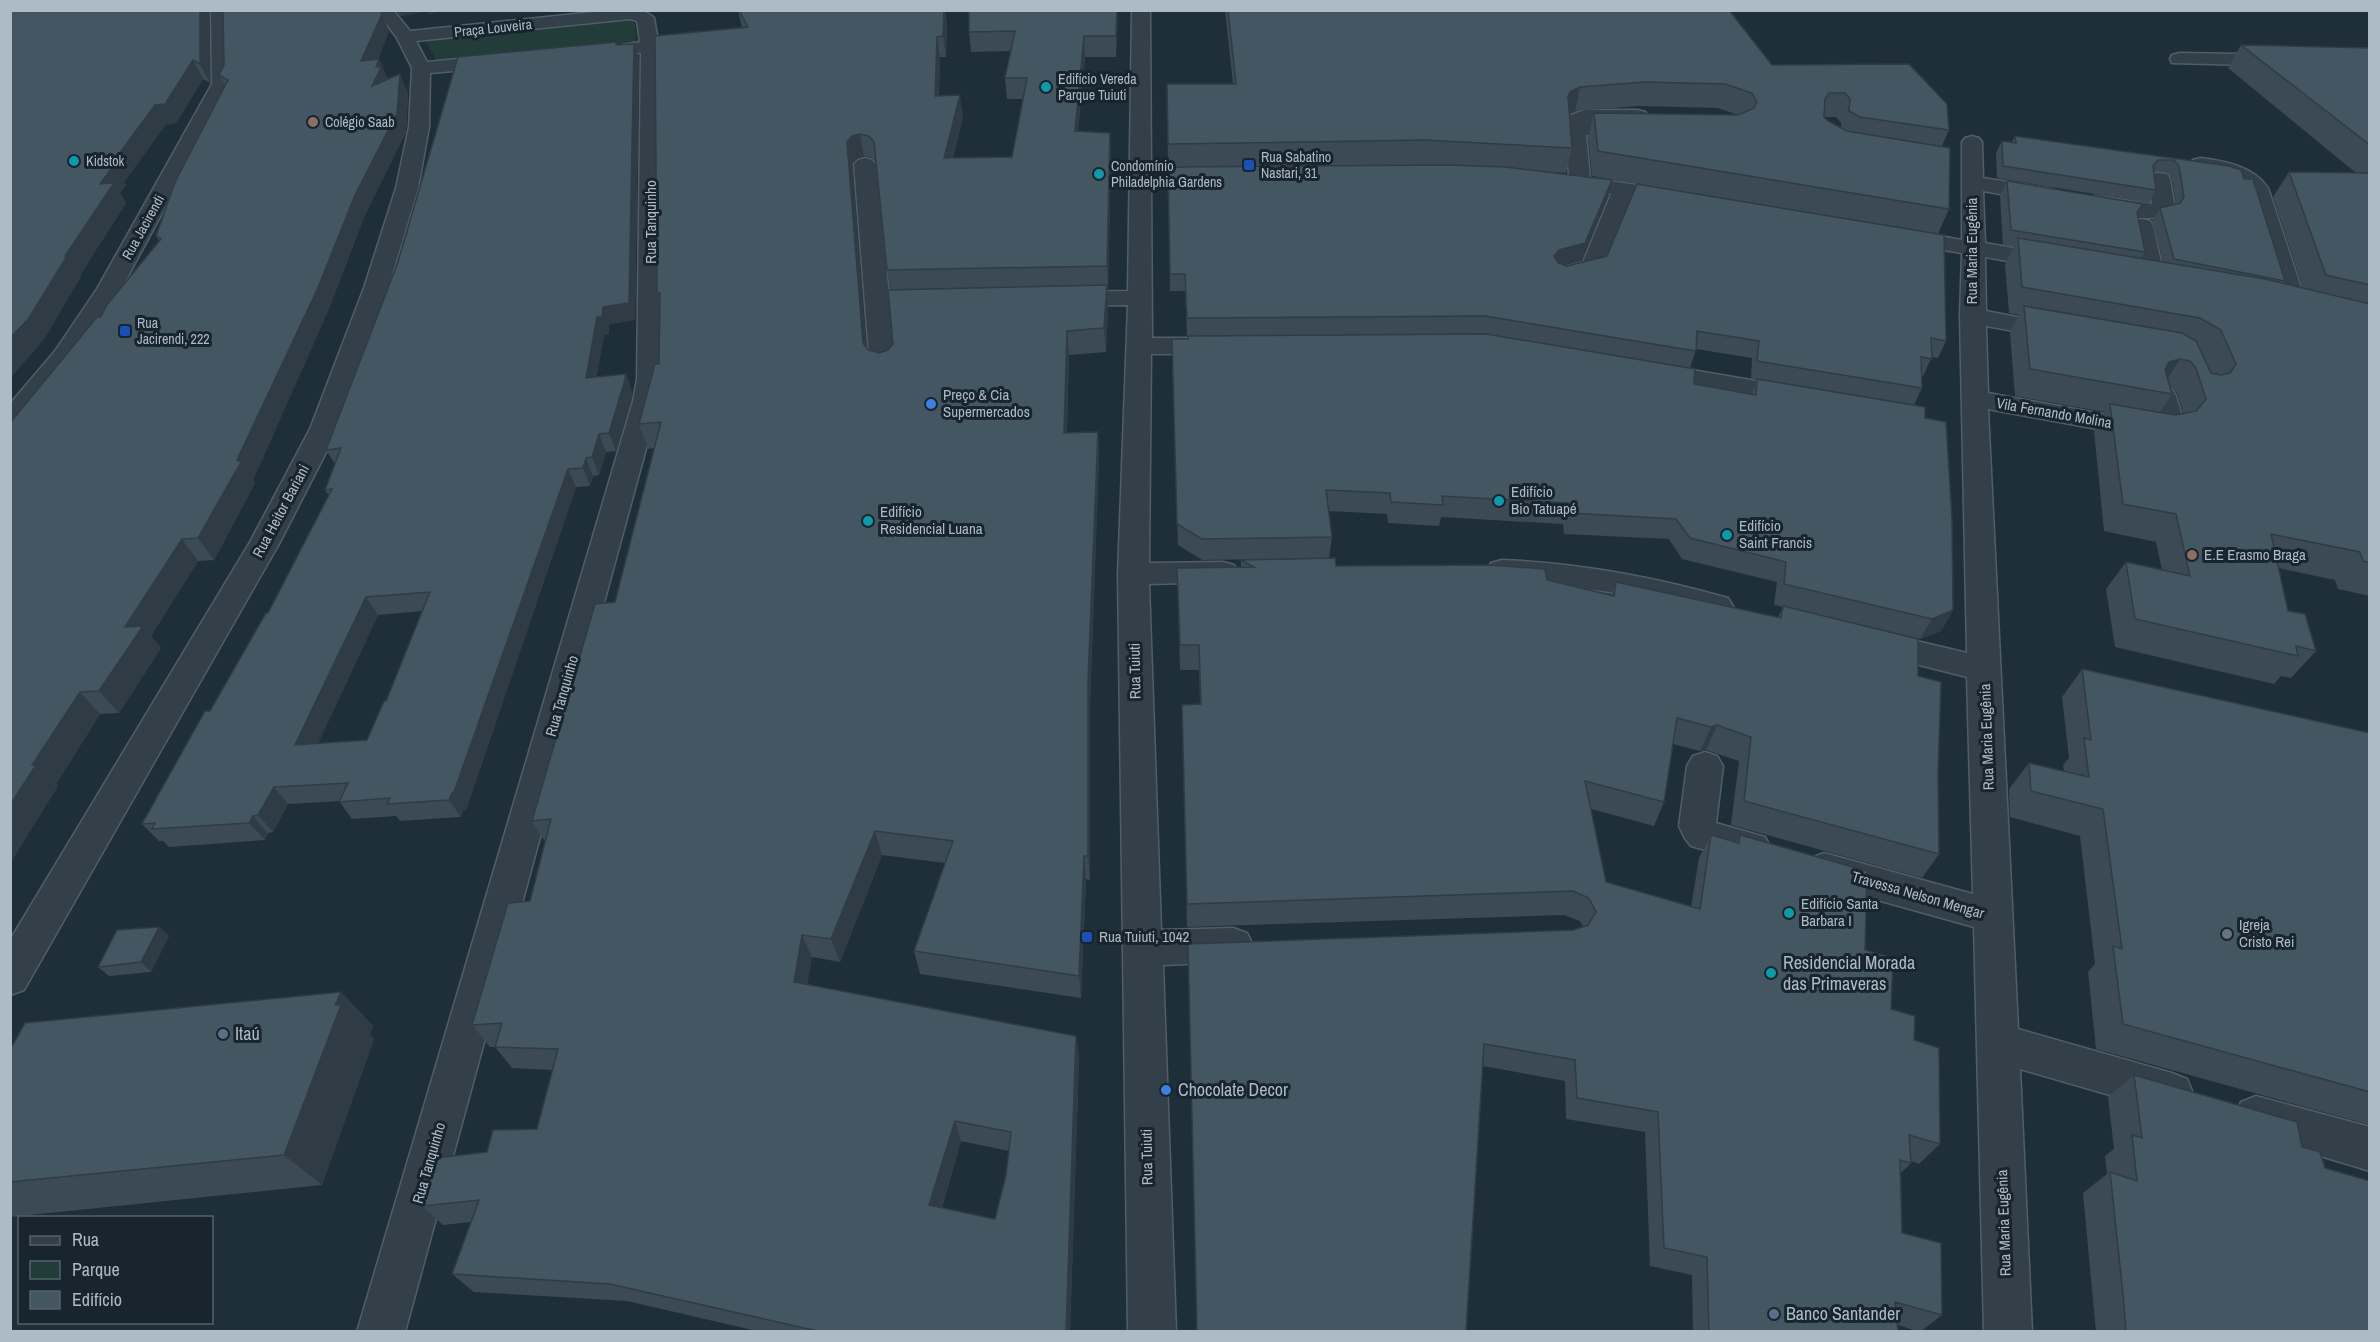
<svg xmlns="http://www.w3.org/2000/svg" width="2380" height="1342" viewBox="0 0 2380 1342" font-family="'Archivo Narrow',sans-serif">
  <rect width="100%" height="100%" fill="#1f2f39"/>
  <!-- green -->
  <polygon fill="#223c3a" points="632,20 635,24 636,42 632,44 438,63 426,42 434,38"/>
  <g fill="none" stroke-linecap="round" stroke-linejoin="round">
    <defs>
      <g id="minor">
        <polygon points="211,10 229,10 232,84 121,289 73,361 20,428 10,430 10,404 55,351 97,289 212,84"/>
        <path d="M376,10h17l17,21 204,-21c12,0 31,-2 40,8l5,29 4,248v84l-4,22 -254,931h-48l276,-931 4,-22 4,-326h-18l-3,-4 3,-4 17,-3 -3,-21 -7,-2 -214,22 11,21 73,-7 7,2 2,4 -2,4 -7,2 -70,6 -1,54 -11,61 -30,100 -50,141 -58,113 -256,448 -14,5v-55l240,-398 60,-113 54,-141 32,-100 13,-61 3,-59 -15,-30z"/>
        <polygon points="1132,10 1150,10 1152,338 1218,338 1227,341 1231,346 1227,351 1218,354 1151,354 1149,563 1223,562 1234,565 1238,572 1234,579 1223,582 1149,584 1161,930 1233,928 1247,933 1253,945 1247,957 1233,962 1163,965 1176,1332 1128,1332 1118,574 1128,305 1061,306 1052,304 1049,299 1052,294 1061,292 1128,291"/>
        <polygon points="2179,53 2370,56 2370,68 2172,63 2170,59 2172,55"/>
        <polygon points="1585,110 1638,110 1645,112 1648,116 1645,120 1638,122 1585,123 1636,124 1643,126 1646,130 1643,134 1636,136 1586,135 1590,178 1678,191 1686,193 1689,198 1686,203 1678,205 1632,197 1601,272 1564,281 1556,279 1552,274 1556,269 1583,262 1611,194 1558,186 1555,181 1558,176 1569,175 1565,120 1568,116"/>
        <polygon points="1972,136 1979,138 1982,142 1983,178 2047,188 2055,190 2058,195 2055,200 2047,202 1983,191 1985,243 2053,255 2061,257 2065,262 2061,267 2053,269 1985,257 1986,311 2059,325 2068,327 2071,332 2068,337 2059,339 1986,326 1988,393 2157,424 2150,396 2154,390 2163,388 2172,390 2176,396 2185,427 2177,436 2157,440 1988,409 2018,1029 2172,1073 2187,1079 2193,1093 2187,1107 2172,1113 2020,1069 2032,1332 1984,1332 1974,927 1824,885 1811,880 1805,869 1811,858 1824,853 1973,894 1967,677 1864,651 1859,643 1864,635 1875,631 1967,653 1960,316 1962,253 1900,243 1892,241 1889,236 1892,231 1900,229 1962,240 1962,142 1965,138"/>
        <polygon points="865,158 872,160 876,164 889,296 935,295 944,297 947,302 944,307 890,311 896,367 892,372 883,375 874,372 870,367 854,164 858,160"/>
        <path d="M2200,158c25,3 53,8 68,30l40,121 -3,5 -9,2 -9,-2 -3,-5 -37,-119 -23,-15 -31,-7 -4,-4 4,-4z"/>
        <path d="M2159,173l8,1 3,5 5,29c-14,20 -68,5 -88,0l-3,-5 3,-5 8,-2 57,8 -4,-25 3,-5z"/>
        <polygon points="2142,219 2150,221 2153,226 2165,280 2161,285 2153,287 2145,285 2141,280 2131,226 2134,221"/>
        <polygon points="1651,363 1798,388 1807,390 1811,396 1807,402 1798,404 1642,376 1638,371 1642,366"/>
        <path d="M1502,560c77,3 153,17 226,38l5,8 -5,8 -11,3 -107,-25 -119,-15 -4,-7 4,-7z"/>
        <polygon points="1705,752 1717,756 1723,766 1716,823 1765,837 1771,848 1765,859 1752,863 1691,846 1684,837 1679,826 1687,766 1693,756"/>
        <polygon points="2256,1096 2370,1127 2370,1171 2241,1132 2234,1117 2241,1102"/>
      </g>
    </defs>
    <!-- minor casing -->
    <use href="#minor" stroke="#505e67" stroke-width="3"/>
    <!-- minor -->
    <use href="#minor" fill="#334049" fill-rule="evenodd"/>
  </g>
  <!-- wall -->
  <g fill="#3b4a55" fill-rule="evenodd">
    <polygon points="10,10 209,10 210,83 203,79 176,123 166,124 124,182 126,185 120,193 126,203 80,275 81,276 44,339 10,378"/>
    <polygon points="396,10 443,10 430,14 427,11 401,16"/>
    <path d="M738,10h207l2,16 -1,31h-6l-1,38 24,22 -10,41 59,-1 11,-58h-16l-2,-21 6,-27 -40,1 -2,-20v-22h148l-1,47h-31l-7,74 32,2 1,22 -3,134h-1l1,20 -2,43 -37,3 -2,78 31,-1 1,24 -9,249v175l-4,-1 -5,119 -161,-24 -6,-23 31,-88 -63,-8 -42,107 -28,-5 -5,27 269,52 3,21 -9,275h-309l-134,-31 -153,-9 -22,-18 19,-52 -28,3 -21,-19 65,-54 50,-23 16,-59 -41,-2 -17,-21h-5l-18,-22 58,-124 15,-59 -13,-21 83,-219 40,-154 -7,1 -9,-25 20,-60 83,-336zM864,156l9,2 3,4 11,108 3,20 3,54 -5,6 -9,3 -11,-3 -2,-2 -14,-184 4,-6zM961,1141l48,10 -3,24 -11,44 -53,-11z"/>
    <path d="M1225,10h504l43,55 177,65 -7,16 7,63 -11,25 8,107 -8,17 -6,-1 -9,19h-1v12l-8,17 11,13 28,192 -12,21 -21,8 -63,-15 61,52 20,98 1,80 -17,24 -191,-53 8,-64 -33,-11 -6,1 -27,-7 -9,58 -10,24 -63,-17 15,73 85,25 8,-49 12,-23 25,7 4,-7 125,115 26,59 23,31 26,104 -21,20 -8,-3v2l-10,10 1,60 40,82 -22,17 -22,-7v7h-205l-1,-57 -42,-9 -5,-134 -79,-13 -1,-38 -82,-15 -17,266h-269l-9,-388 385,-14 10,-3 -3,-6 -16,-6 -377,12 -5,-222 18,-1 -1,-34h-19l-3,-102h64v-8l306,20 64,15 5,-13 162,35 5,-10 -9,-2 3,-23 -95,-23 -13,-20 -105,-5 -1,-10 -122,-7 -2,9 -51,-3 -1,-9 -58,-3 3,26 -3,21 -127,2 -24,-15 -6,-186 313,-25 -298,2 -2,-45h-15l-2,-121 5,-1h-5l-1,-85h66zM1639,106l79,2 20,7 -144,-2 -6,24 4,39 184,31 -169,49 -40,10 -4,-1 18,-5 27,-63 -72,-26 30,2 6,-25 -2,-35 5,-2zM1824,117h12l5,6v5l-13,-7zM1696,349l56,9 -1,21 6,1 -6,14 -57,-10 -4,-16z"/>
    <polygon points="389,31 378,59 387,77 387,80 408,93 406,132 365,215 328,311 253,480 255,483 214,560 198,561 151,636 161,648 119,713 100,714 56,784 58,786 10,863 10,423 101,317 159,241 156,236 225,85 219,75 224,65"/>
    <path d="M634,44l5,15 -4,261 -26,4v10l-5,1 -8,42 30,-3 6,18 -1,8 -15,51 -10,1 -7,23 -6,1 -3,10 -14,1 -110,323h-3l-2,7 -61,4 -4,-5 -44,3 -13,-18 -51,3 -15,28 -5,1 -3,7 -96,7 -6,-6h-4l-17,-17 126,-211 61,-117 -4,-6 10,-26 -9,-14 291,-405zM423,611l-37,90 -19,39 -49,3 60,-128z"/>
    <path d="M2241,45l129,3v548l-32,-7 -3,-9 -57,-12 10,43 28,40 -25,27 -10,-2 -7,8 -159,-37 -9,-58 20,-27 36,8 -6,-28 -52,-11 -10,-100 11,-19 -90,-16 -5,-63 9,-18 -10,-2 -4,-49 9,-17 -11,-2 -3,-49 7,-15 130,32 8,39 -4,6 22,4 -11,-41 8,-13 16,-4 -4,-25 -5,-7h-13l2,18 -7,13 -152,-25 -1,-25 6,-12 10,1 3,-6 214,30 56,115 -1,2 19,5 -30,-91 16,-25 67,1 -128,-105zM2170,387l2,1 6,7 5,18 -8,2 -15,-3 12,-18z"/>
    <polygon points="2082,669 2370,733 2370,1125 2096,1049 2088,972 2095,964 2080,836 2010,817 2009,789 2029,763 2064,771 2063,765 2069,758 2062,697"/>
    <polygon points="159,927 169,936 151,972 109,976 98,967"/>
    <polygon points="341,992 373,1026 370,1035 374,1039 322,1185 10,1217 10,1050"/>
    <polygon points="2134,1075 2302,1147 2370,1332 2096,1332 2083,1193 2107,1174 2105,1156 2114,1149 2108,1097"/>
  </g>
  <!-- shaded-wall -->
  <g fill="#303c45">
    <polygon points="200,10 209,10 210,83 200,64"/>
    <polygon points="399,10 427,10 427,11 401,16"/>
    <polygon points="428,10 443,10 430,14"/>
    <polygon points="944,10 947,26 946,57 943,36"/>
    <polygon points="1117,10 1118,22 1116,57 1116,36"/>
    <polygon points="382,14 389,31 370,79 361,61"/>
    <polygon points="1084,36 1085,57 1076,153 1075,131"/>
    <polygon points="937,37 940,57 938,117 935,96"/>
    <polygon points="634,44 639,59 635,320 609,324 609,334 604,335 593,396 586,378 597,317 603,307"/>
    <polygon points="379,59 387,77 386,79 372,86"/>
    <polygon points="193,60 203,79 176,123 166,124 124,182 126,185 120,193 126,203 80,275 81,276 44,339 10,378 10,338 65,256 110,166 155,105"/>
    <polygon points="400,74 408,93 406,132 365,215 328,311 253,480 255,483 214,560 198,538 237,460"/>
    <polygon points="1580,87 1575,111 1566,115 1568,96 1571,91"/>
    <polygon points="960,95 963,117 947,180 944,158"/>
    <polygon points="1110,133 1111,155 1108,289 1107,266"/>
    <polygon points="860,134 864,156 856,158 852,164 868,367 863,343 847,142 852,136"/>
    <polygon points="1612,180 1608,197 1581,260 1555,267 1554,256"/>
    <polygon points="1107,285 1108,309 1106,352 1104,328"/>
    <polygon points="1067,331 1069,355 1066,458 1064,433"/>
    <polygon points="2180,359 2163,386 2152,389 2169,362"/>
    <polygon points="626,374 632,392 631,400 616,451 609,433"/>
    <polygon points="1098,432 1099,456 1090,705 1090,880 1088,856 1088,680"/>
    <polygon points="599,434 606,452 599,475 592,457"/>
    <polygon points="586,458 593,476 590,486 583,468"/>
    <polygon points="568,469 576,487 466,810 463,810 461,817 449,800"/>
    <polygon points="182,539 198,561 151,636 161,648 119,713 99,691 125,627"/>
    <polygon points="366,597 378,615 309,763 295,745"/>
    <polygon points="1953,610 1941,631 1920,639 1932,619"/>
    <polygon points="80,692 100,714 56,784 58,786 11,862 10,862 10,805 32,765"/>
    <polygon points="1717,725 1706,750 1700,751 1711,727"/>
    <polygon points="274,787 288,804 273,832 258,815"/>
    <polygon points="253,816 268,833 265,840 249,823"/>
    <polygon points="875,831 882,855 840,962 831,939"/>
    <polygon points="1084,856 1086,879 1081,998 1079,976"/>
    <polygon points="159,927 169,936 151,972 141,962"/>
    <polygon points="802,935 812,957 804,1004 794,982"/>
    <polygon points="341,992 373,1026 370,1035 374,1039 322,1185 284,1155 335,1005"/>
    <polygon points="1076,1036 1079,1057 1070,1332 1066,1332"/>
    <polygon points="955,1121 961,1141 937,1224 929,1205"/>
  </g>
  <!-- building -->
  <g fill="#455663" stroke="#303c45" stroke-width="1.5" fill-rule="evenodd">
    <polygon points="10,10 200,10 200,64 193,60 165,104 155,105 110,166 114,165 100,184 114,183 65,256 67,256 29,318 10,338"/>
    <polygon points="223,10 379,10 382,14 361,61 379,59 376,67 381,67 372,86 400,74 397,113 355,195 317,290 237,460 241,462 198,538 182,539 125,627 143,626 99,691 80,692 32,765 36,765 10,805 10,423 97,317 101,317 106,306 161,239 156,236 175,182 228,80 219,75 224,65"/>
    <path d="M739,10h205l-1,26 -6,1 -2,59 25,-1 -16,63 68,-1 15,-79h-22l10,-47 -46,1v-22h148l-1,26h-32l-9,95 35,2 -3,133 -220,4 -13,-128 -5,-6 -9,-2 -8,2 -5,6 16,201 5,7 11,3 9,-3 5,-6 -5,-54 219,-5 -3,43 -37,3 -3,102 34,-1 -10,248v176h-4l-5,120 -165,-25 39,-110 -78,-10 -44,108 -29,-4 -8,47 282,54 -10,296h-244l-212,-48 -158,-10 27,-74 -57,6 13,-48 52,-6 6,-22 44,-1 21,-80 -63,-2 7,-24 -30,2 36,-122 22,-2 21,-82 -19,2 63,-217 20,-2 46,-180 -22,2 16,-60h4l1,-71h-3l-2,-257 93,-9zM955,1121l56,11 -5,43 -11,44 -66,-14z"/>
    <polygon points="1228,10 1729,10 1772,65 1909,64 1947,104 1949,130 1860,117 1849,111 1850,99 1845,93 1829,93 1825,99 1824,117 1828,121 1847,131 1950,148 1949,209 1598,151 1594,113 1738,115 1754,108 1757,102 1752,93 1725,84 1645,82 1580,87 1571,91 1568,96 1572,148 1425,140 1168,144 1167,84 1236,84"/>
    <path d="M616,42v3l18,-1 -5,259 -26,4 -1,10h-5l-11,61 40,-4 -2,9 -15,50 -10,1 -7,23 -6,1 -3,10 -15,1 -114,323 -2,1 -3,7 -62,4 3,-6 -51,4 9,-19 -74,4 -16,28 -5,1 -4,7 -97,6 3,-6 -13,1 63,-113h5l56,-98h2l64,-124 -7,1 16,-42 -15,2 72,-188 60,-205zM430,592l-44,109h-2l-17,39 -72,5 71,-148z"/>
    <polygon points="2241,45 2370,48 2370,145"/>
    <polygon points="2015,136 2229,166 2241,170 2244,179 2253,179 2285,281 2174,259 2160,208 2180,203 2184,197 2179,166 2174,160 2158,160 2153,166 2156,190 2003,166 2002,141 2016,143"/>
    <polygon points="1448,165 1505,167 1612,180 1585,243 1559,250 1554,256 1558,263 1567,266 1607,256 1637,184 1944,235 1946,341 1931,338 1932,359 1921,357 1922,388 1757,361 1759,341 1697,331 1696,351 1485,316 1187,318 1185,274 1170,274 1168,170 1177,167"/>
    <polygon points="2289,172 2370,173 2370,285 2326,275"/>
    <polygon points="2007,181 2143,204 2137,212 2145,252 2011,230"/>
    <polygon points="2018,238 2265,279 2370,304 2370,563 2363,561 2360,552 2271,534 2288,611 2305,614 2316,651 2296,646 2298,656 2135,619 2126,562 2190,576 2176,514 2123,504 2110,404 2175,415 2196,411 2206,399 2196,368 2190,361 2180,359 2169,362 2165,370 2172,394 2030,369 2024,306 2182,333 2196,341 2211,373 2221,375 2230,373 2236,364 2221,330 2200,318 2022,287"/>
    <polygon points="1486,334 1695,369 1694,384 1756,395 1757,379 1925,407 1925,418 1946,422 1952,518 1953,610 1932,619 1784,584 1786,562 1690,538 1676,519 1570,513 1568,503 1442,496 1443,505 1391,502 1390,493 1326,490 1332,537 1202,539 1177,524 1172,339 1188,339 1188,336"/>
    <polygon points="1335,558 1336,566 1488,565 1545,569 1547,580 1614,596 1616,582 1781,618 1783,606 1918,639 1918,676 1941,682 1938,774 1939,854 1744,801 1751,737 1717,725 1711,727 1677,718 1664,802 1585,781 1606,882 1700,909 1711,835 1739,843 1740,835 1867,871 1865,950 1893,958 1891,1009 1915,1016 1914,1040 1939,1048 1940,1144 1909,1135 1911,1163 1900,1160 1902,1233 1941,1243 1942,1315 1895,1302 1898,1332 1709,1332 1707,1257 1664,1248 1658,1112 1577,1098 1575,1060 1484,1044 1466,1332 1197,1332 1188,944 1573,930 1588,925 1596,912 1589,898 1573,891 1187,904 1182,705 1201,704 1199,645 1180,645 1177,568 1254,567 1241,560"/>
    <polygon points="2082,669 2370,733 2370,1092 2123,1024 2113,946 2122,949 2103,809 2031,791 2029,763 2089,777 2084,738 2091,740"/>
    <polygon points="159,927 141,962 98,967 117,930"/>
    <polygon points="341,992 335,1005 341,1005 284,1155 10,1182 10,1050 25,1023"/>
    <polygon points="2134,1075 2297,1122 2302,1147 2320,1152 2325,1168 2370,1181 2370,1332 2126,1332 2123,1294 2110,1172 2137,1181 2132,1135 2142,1138"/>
  </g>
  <!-- markers -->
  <g fill="#0f9aa8" stroke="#18252e" stroke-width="2">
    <circle cx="1046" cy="87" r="6"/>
    <circle cx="74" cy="161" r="6"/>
    <circle cx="1099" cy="174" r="6"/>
    <circle cx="1499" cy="501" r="6"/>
    <circle cx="868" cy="521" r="6"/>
    <circle cx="1727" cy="535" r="6"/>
    <circle cx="1789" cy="913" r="6"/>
    <circle cx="1771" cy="973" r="6"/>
  </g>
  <g fill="#8d6e63" stroke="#18252e" stroke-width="2">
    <circle cx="313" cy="122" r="6"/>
    <circle cx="2192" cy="555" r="6"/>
  </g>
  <g fill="#1a4fb4" stroke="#18252e" stroke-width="2">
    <rect x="1243" y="159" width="12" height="12" rx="3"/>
    <rect x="119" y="325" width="12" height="12" rx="3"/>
    <rect x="1081" y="931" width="12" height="12" rx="3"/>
  </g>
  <g fill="#3f7fe0" stroke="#18252e" stroke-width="2">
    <circle cx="931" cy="404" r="6"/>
    <circle cx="1166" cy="1090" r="6"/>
  </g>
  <circle fill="#6b7280" stroke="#18252e" stroke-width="2" cx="2227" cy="934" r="6"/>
  <g fill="#5c6f8a" stroke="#18252e" stroke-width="2">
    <circle cx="223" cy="1034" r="6"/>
    <circle cx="1774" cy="1314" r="6"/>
  </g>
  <g text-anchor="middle" stroke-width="6" stroke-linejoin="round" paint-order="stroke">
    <!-- far-street labels -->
    <g font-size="14" fill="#adbbc6" stroke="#18252e">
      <text transform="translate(493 28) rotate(-6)" y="5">Praça Louveira</text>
      <text transform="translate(143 227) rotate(-61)" y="5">Rua Jacirendi</text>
    </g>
    <!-- far-poi labels -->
    <g font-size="14" fill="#adbbc6" stroke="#18252e" text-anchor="start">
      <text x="1058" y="84">Edifício Vereda<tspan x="1058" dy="16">Parque Tuiuti</tspan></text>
      <text x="325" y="127">Colégio Saab</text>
      <text x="1261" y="162">Rua Sabatino<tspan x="1261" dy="16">Nastari, 31</tspan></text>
      <text x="86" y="166">Kidstok</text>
      <text x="1111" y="171">Condomínio<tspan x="1111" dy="16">Philadelphia Gardens</tspan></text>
      <text x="137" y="328">Rua<tspan x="137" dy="16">Jacirendi, 222</tspan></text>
    </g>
    <!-- street labels -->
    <g font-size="15" fill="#adbbc6" stroke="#18252e">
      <text transform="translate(651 222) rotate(-90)" y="5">Rua Tanquinho</text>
      <text transform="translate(1972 251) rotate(-90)" y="5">Rua Maria Eugênia</text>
      <text transform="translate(2054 413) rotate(10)" y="5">Vila Fernando Molina</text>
      <text transform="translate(281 511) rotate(-62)" y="5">Rua Heitor Bariani</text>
      <text transform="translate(1135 671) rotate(-91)" y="5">Rua Tuiuti</text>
      <text transform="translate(562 696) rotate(-74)" y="5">Rua Tanquinho</text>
      <text transform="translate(1987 737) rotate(-92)" y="5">Rua Maria Eugênia</text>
      <text transform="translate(1918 895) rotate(16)" y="5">Travessa Nelson Mengar</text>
      <text transform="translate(1147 1157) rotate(-91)" y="5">Rua Tuiuti</text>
      <text transform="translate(429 1163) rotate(-74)" y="5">Rua Tanquinho</text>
      <text transform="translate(2004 1223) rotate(-92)" y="5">Rua Maria Eugênia</text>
    </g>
    <!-- poi labels -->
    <g font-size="15" fill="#adbbc6" stroke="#18252e" text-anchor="start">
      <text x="943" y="400">Preço &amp; Cia<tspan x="943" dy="17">Supermercados</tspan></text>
      <text x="1511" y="497">Edifício<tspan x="1511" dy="17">Bio Tatuapé</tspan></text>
      <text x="880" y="517">Edifício<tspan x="880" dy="17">Residencial Luana</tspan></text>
      <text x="1739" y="531">Edifício<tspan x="1739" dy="17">Saint Francis</tspan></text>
      <text x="2204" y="560">E.E Erasmo Braga</text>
      <text x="1801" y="909">Edifício Santa<tspan x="1801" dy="17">Barbara I</tspan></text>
      <text x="2239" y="930">Igreja<tspan x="2239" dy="17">Cristo Rei</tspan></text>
      <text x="1099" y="942">Rua Tuiuti, 1042</text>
    </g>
    <!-- near-poi labels -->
    <g font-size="18" fill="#adbbc6" stroke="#18252e" text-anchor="start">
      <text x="1783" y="969">Residencial Morada<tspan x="1783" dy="21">das Primaveras</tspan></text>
      <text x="235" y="1040">Itaú</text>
      <text x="1178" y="1096">Chocolate Decor</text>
      <text x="1786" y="1320">Banco Santander</text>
    </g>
  </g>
  <!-- border -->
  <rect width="2380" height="1342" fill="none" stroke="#adbbc6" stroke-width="24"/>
  <!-- legend -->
  <rect x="18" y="1216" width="195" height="108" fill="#18252e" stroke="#54616b" stroke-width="1.5"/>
  <rect x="30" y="1236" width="30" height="9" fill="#334049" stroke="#54616b" stroke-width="1.5"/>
  <text x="72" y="1246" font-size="18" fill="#adbbc6">Rua</text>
  <rect x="30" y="1261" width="30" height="18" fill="#223c3a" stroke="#54616b" stroke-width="1.5"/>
  <text x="72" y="1276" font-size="18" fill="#adbbc6">Parque</text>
  <rect x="30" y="1291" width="30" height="18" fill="#455663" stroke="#54616b" stroke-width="1.5"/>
  <text x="72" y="1306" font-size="18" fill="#adbbc6">Edifício</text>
</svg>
